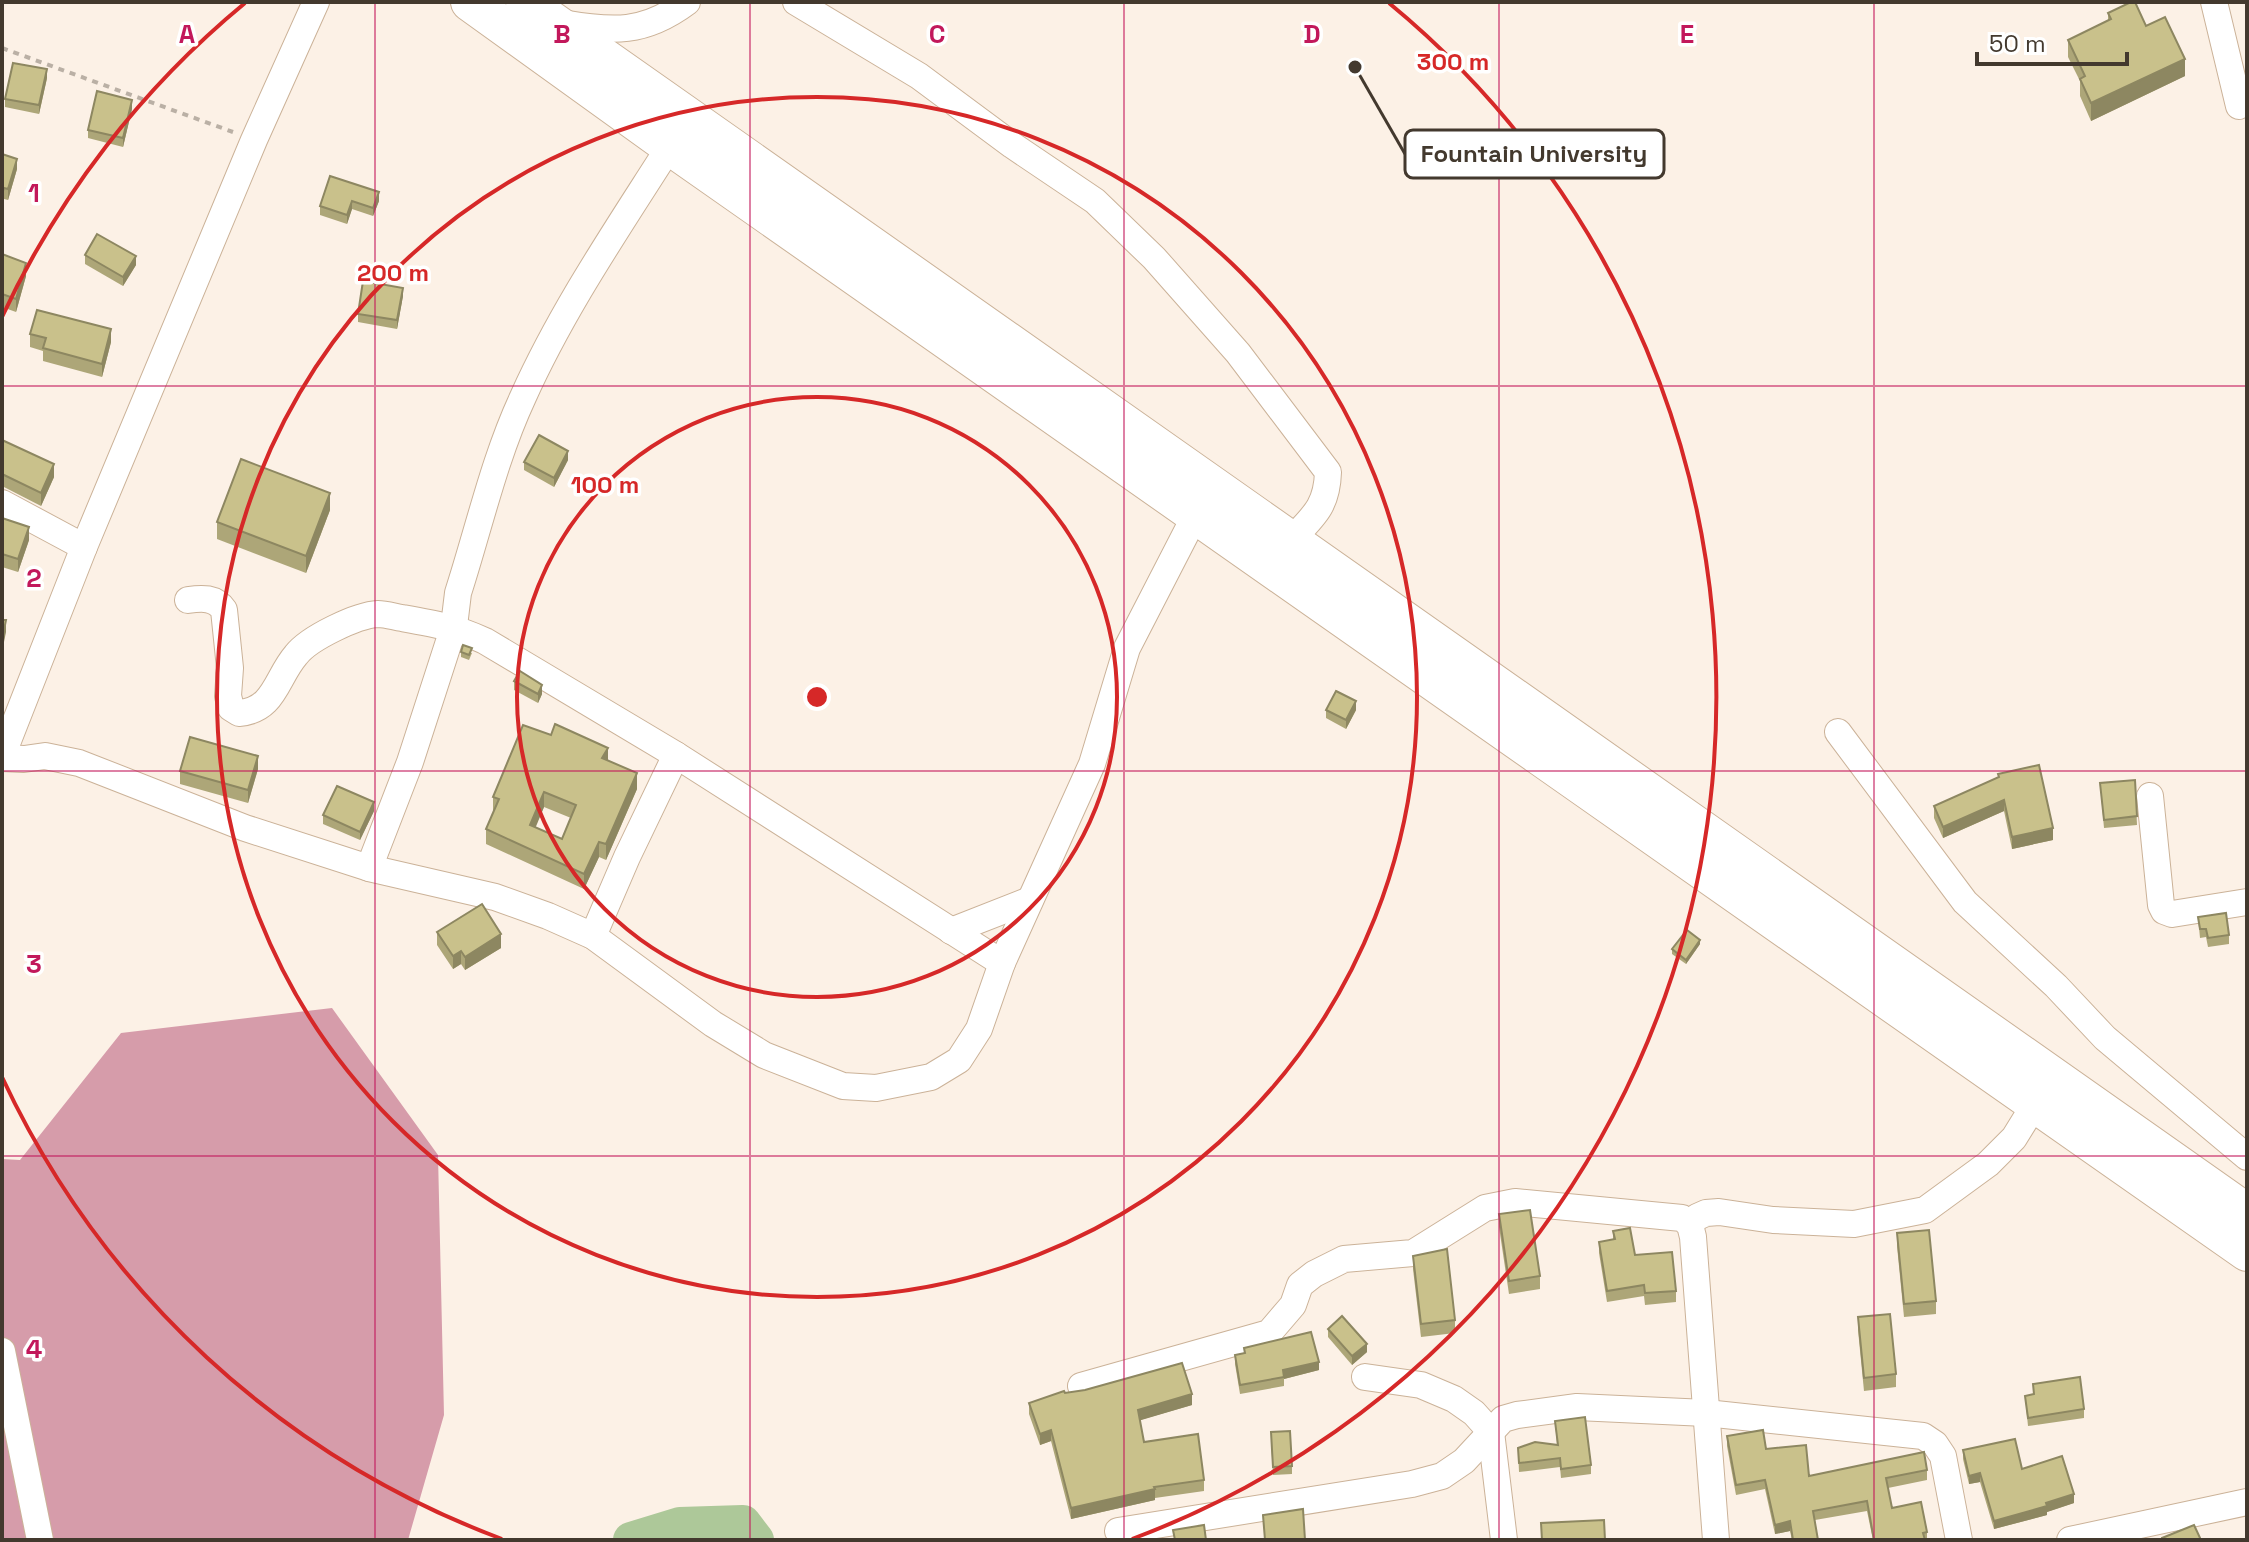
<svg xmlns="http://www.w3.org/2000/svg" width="2249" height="1542" viewBox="0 0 2249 1542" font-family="'Space Grotesk',sans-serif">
  <rect width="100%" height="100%" fill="#fcf1e6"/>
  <!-- forest -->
  <polygon fill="#d69caa" points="332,1008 438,1155 444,1415 408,1540 2,1540 2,1159 20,1160 121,1033"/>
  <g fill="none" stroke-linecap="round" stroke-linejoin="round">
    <!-- river -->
    <polyline stroke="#adc899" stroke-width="36" points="631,1540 680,1525 743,1523 756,1540"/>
    <defs>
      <g id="minor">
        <path d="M796,2l123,74 93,69 83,56 59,57 84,95 90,119c-1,34 -14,44 -37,68"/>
        <polyline points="2214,2 2239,106"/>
        <path d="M562,23c51,9 82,11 125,-21"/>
        <polyline points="2,503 84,547"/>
        <path d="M188,600c14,-2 27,-3 36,10l6,58 -2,28 3,12 8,5c36,-3 37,-35 57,-58 13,-17 61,-40 82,-41 8,0 17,3 24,4 34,6 52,9 83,23l191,114 326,208"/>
        <polyline points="1838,732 1965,902 2056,986 2105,1038 2247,1157"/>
        <polyline points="2,756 84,547 254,140 316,2"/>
        <polyline points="2,758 24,759 45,756 79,763 245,828 369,868 495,897 548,916 593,936 713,1024 764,1055 843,1086 876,1088 931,1077 959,1060 979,1029 1002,963 1092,764 1127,648 1196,514"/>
        <polyline points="2150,796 2161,905 2164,911 2172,914 2247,902"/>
        <path d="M369,868l41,-106 44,-136 4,-33c21,-65 36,-134 65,-196 40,-89 95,-169 147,-251"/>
        <polyline points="951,931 1030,900"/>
        <polyline points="593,936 627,857 676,755"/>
        <polyline points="1690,1225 1697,1217 1706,1213 1719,1212 1773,1220 1854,1224 1925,1210 1988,1164 2014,1138 2035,1104"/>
        <polyline points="2,1351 40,1540"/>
        <polyline points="1365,1377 1421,1385 1454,1399 1474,1413 1491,1432 1504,1540"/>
        <polyline points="1081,1386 1269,1333 1293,1305 1300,1285 1314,1274 1344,1259 1413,1253 1485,1208 1515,1202 1682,1218 1690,1225 1693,1237 1716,1540"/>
        <polyline points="1118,1531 1412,1484 1442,1476 1464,1461 1503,1419 1517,1415 1577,1407 1706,1413 1923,1436 1935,1444 1943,1456 1959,1540"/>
        <polyline points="2070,1540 2247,1502"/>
      </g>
      <g id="highway">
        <polyline points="470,2 670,146 2247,1252"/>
        <polyline points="525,2 2247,1213"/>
      </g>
    </defs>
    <!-- minor casing -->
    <use href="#minor" stroke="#cbb298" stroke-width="28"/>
    <!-- highway casing -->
    <use href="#highway" stroke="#cbb298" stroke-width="40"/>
    <!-- path -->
    <polyline stroke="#bab0a5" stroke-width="4" stroke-dasharray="6 6" stroke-linecap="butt" points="2,48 233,132"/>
    <!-- minor -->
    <use href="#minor" stroke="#fff" stroke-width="26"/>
    <!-- highway -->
    <use href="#highway" stroke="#fff" stroke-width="38"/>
  </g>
  <!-- wall -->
  <g fill="#ada678" fill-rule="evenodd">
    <polygon points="2108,13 2146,26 2185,76 2091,121 2080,96 2080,81 2068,57 2068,40 2108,21"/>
    <polygon points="47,78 39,114 5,107 5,99"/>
    <polygon points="132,109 123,147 88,138 88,130"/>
    <polygon points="2,154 17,169 8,200 4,199 2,205"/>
    <polygon points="330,176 379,201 373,216 352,209 347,224 320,215 320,206"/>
    <polygon points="2,254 26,276 16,312 2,307"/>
    <polygon points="85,255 136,265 123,286 85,264"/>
    <polygon points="403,296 397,329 358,322 358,314"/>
    <polygon points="30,334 111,342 102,377 43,361 43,351 30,347"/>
    <polygon points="2,440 54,477 41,506 2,486"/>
    <polygon points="568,460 554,487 524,470 524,462"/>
    <polygon points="330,510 306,573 217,539 217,522"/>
    <polygon points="2,518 29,540 18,572 2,567"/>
    <polygon points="461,652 472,653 469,660 461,657"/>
    <polygon points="514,681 542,694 538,703 514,690"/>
    <polygon points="1326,710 1356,710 1346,729 1326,718"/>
    <path d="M608,761l29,28 -31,71 -7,-3 -15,32 -98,-45v-15l7,-16v-16zM544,807l27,11 -9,21 -27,-12z"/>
    <polygon points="258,769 248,803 180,784 180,771"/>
    <polygon points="1998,777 2053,840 2012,849 2004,811 1943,838 1934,818 1934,806"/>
    <polygon points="2135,780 2137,825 2104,828 2100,783"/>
    <polygon points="374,811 360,840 323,824 323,815"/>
    <polygon points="2198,917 2229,935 2229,944 2208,947 2206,937 2200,938"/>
    <polygon points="437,932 501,948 465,970 461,964 453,969 437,945"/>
    <polygon points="1700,944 1686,964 1672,954 1672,949"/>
    <polygon points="1499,1214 1540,1276 1540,1289 1509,1294 1499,1227"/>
    <polygon points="1613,1231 1635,1255 1676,1291 1676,1302 1645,1305 1644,1296 1607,1302 1599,1253 1599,1242 1613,1239"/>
    <polygon points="1897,1233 1936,1301 1936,1314 1904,1317 1897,1246"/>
    <polygon points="1413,1256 1455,1320 1455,1333 1421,1337 1413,1269"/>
    <polygon points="1858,1317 1896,1374 1896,1387 1864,1391 1858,1330"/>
    <polygon points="1328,1329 1367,1352 1352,1365 1328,1337"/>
    <polygon points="1244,1348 1319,1370 1284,1379 1284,1386 1240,1394 1235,1364 1235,1355 1244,1354"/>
    <polygon points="2033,1384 2084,1409 2084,1418 2028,1426 2025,1396 2033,1395"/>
    <polygon points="1065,1393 1192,1405 1140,1420 1144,1442 1204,1480 1204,1491 1155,1498 1155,1500 1071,1519 1051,1441 1040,1445 1029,1414 1029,1403"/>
    <polygon points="1555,1421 1591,1465 1591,1474 1561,1478 1560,1467 1519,1472 1518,1448 1557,1445"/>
    <polygon points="1727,1436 1766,1449 1809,1476 1927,1470 1927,1480 1888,1488 1892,1508 1927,1532 1927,1540 1873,1540 1867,1511 1815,1520 1818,1540 1792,1540 1790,1531 1775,1534 1765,1489 1736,1495 1727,1446"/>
    <polygon points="1271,1441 1292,1466 1292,1474 1273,1475"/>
    <polygon points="1963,1450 2022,1469 2074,1503 2047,1512 2047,1515 1994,1529 1980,1482 1969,1484 1963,1459"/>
  </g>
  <!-- shaded-wall -->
  <g fill="#8d8761">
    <polygon points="2185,59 2185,76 2091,121 2091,103"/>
    <polygon points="47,69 47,78 39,114 39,105"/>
    <polygon points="132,100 132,109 123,147 123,138"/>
    <polygon points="17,159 17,169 8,200 8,189"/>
    <polygon points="379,192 379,201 373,216 373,208"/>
    <polygon points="352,201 352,209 347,224 347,215"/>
    <polygon points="136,256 136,265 123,286 123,277"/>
    <polygon points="26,263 26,276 16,312 16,299"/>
    <polygon points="403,288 403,296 397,329 397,320"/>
    <polygon points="111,329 111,342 102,377 102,364"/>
    <polygon points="568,451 568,460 554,487 554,478"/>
    <polygon points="54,464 54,477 41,506 41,493"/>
    <polygon points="330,493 330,510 306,573 306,556"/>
    <polygon points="29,527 29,540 18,572 18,559"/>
    <polygon points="6,620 6,632 2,652 2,640"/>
    <polygon points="542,685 542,694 538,703 538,694"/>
    <polygon points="1356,701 1356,710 1346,729 1346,720"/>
    <polygon points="608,748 608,763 602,758"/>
    <polygon points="258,756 258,769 248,803 248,790"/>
    <polygon points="637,773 637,789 606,860 606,844"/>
    <polygon points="544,792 544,807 530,841 530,825"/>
    <polygon points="2004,800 2004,811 1943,838 1943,827"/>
    <polygon points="374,802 374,811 360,840 360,832"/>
    <polygon points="2053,828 2053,840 2012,849 2012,837"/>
    <polygon points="599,842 599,857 584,889 584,874"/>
    <polygon points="501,934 501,948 465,970 465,957"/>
    <polygon points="1700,940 1700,944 1686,964 1686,960"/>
    <polygon points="461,951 461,964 453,969 453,956"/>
    <polygon points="1367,1344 1367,1352 1352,1365 1352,1356"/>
    <polygon points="1319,1362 1319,1370 1284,1379 1283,1370"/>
    <polygon points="1192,1394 1192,1405 1138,1421 1138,1410"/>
    <polygon points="1051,1430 1051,1441 1040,1445 1040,1434"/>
    <polygon points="1980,1473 1980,1482 1969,1484 1969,1476"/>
    <polygon points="1155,1489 1155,1500 1071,1519 1071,1508"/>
    <polygon points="2074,1494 2074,1503 2047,1512 2047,1515 1994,1529 1994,1521"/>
    <polygon points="1790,1521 1790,1531 1775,1534 1775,1525"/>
  </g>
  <!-- building -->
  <g fill="#c9c18b" stroke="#8d8761" stroke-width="2" fill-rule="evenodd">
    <polygon points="2131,2 2135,2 2146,26 2165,17 2185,59 2091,103 2080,79 2085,76 2068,40 2111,19 2108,13"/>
    <polygon points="13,63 47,69 39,105 5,99"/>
    <polygon points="97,91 132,100 123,138 88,130"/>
    <polygon points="2,154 17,159 8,189 4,188 2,194"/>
    <polygon points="330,176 379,192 373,208 352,201 347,215 320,206"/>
    <polygon points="97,234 136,256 123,277 85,255"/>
    <polygon points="2,254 26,263 16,299 2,294"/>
    <polygon points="363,281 403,288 397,320 358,314"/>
    <polygon points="37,310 111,329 102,364 43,348 46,338 30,334"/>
    <polygon points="539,435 568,451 554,478 524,462"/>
    <polygon points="2,440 54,464 41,493 2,474"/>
    <polygon points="241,459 330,493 306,556 217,522"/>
    <polygon points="2,518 29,527 18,559 2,554"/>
    <polygon points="2,620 6,620 2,640"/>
    <polygon points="463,645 472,648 469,655 461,652"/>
    <polygon points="520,671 542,685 538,694 514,681"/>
    <polygon points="1336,691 1356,701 1346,720 1326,710"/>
    <path d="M555,724l53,24 -6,10 35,15 -31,71 -7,-2 -15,32 -98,-45 13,-30 -6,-2 30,-72 28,10zM544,792l32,13 -14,34 -32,-14z"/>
    <polygon points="190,737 258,756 248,790 180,771"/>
    <polygon points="2039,765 2053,828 2012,837 2004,800 1943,827 1934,806 1999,777 1998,774"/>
    <polygon points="2135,780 2137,816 2104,820 2100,783"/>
    <polygon points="337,786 374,802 360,832 323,815"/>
    <polygon points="482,904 501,934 465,957 461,951 453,956 437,932"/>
    <polygon points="2226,913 2229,935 2208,938 2206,929 2200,929 2198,917"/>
    <polygon points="1687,930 1700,940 1686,960 1672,949"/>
    <polygon points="1530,1210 1540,1276 1509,1281 1499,1214"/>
    <polygon points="1630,1228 1635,1255 1672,1252 1676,1291 1645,1293 1644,1285 1607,1291 1599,1242 1615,1239 1613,1231"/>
    <polygon points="1929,1230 1936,1301 1904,1304 1897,1233"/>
    <polygon points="1447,1249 1455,1320 1421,1324 1413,1256"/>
    <polygon points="1890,1314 1896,1374 1864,1378 1858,1317"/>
    <polygon points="1342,1316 1367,1344 1352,1356 1328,1329"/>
    <polygon points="1311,1332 1319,1362 1283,1370 1284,1377 1240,1385 1235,1355 1245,1353 1244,1348"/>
    <polygon points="1182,1363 1192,1394 1138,1410 1144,1442 1198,1434 1204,1480 1154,1487 1155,1489 1071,1508 1051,1430 1040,1434 1029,1403 1064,1391 1065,1393 1085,1390"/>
    <polygon points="2080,1377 2084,1409 2028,1418 2025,1396 2034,1394 2033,1384"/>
    <polygon points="1585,1417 1591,1465 1561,1469 1560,1458 1519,1463 1518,1448 1535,1442 1558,1445 1555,1421"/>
    <polygon points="1763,1430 1766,1449 1806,1445 1809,1476 1924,1452 1927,1470 1886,1478 1892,1508 1921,1502 1927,1532 1923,1533 1925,1540 1874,1540 1867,1501 1813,1511 1818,1540 1793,1540 1790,1521 1775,1525 1765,1480 1736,1485 1727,1436"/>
    <polygon points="1290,1431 1292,1466 1273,1467 1271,1432"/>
    <polygon points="2015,1439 2022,1469 2062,1456 2074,1494 2046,1503 2047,1506 1994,1521 1980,1473 1969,1476 1963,1450"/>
    <polygon points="1303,1509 1305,1540 1265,1540 1263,1515"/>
    <polygon points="1604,1520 1605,1540 1542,1540 1541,1523"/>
    <polygon points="1204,1525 1206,1540 1175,1540 1173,1530"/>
    <polygon points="2194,1525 2201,1540 2162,1540 2162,1538"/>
  </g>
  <!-- grid -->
  <path fill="none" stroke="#c2185b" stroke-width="2" stroke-opacity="0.55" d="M375,2v1538M750,2v1538M1124,2v1538M1499,2v1538M1874,2v1538M2,386h2245M2,771h2245M2,1156h2245"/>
  <!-- distance rings -->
  <g fill="none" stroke="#d62828" stroke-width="4">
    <circle cx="817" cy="697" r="300"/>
    <circle cx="817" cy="697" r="600"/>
    <path d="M502 1539A899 899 0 0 1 2 1077M2 317A899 899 0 0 1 245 3M1389 3A899 899 0 0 1 1132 1539"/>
  </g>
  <g font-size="26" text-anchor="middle" font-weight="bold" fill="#c2185b" stroke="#fff" stroke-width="7" stroke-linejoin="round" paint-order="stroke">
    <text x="187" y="43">A</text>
    <text x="562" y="43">B</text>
    <text x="937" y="43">C</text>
    <text x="1312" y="43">D</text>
    <text x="1687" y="43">E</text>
    <text x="34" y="202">1</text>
    <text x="34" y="587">2</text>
    <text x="34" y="973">3</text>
    <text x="34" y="1358">4</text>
  </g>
  <circle cx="817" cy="697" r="12" fill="#d62828" stroke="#fff" stroke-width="4"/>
  <g font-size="24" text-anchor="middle" font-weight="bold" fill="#d62828" stroke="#fff" stroke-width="7" stroke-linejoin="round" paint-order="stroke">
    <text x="1453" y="70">300 m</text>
    <text x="393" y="281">200 m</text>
    <text x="605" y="493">100 m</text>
  </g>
  <!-- callouts -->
  <path fill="none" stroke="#43392e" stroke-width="3" d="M1355 67L1405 154"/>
  <circle fill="#43392e" stroke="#fff" stroke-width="3" cx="1355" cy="67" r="8"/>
  <rect fill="#fff" stroke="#43392e" stroke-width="3" x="1405" y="130" width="259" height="48" rx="8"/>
  <g font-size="24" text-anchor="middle" font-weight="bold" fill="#43392e">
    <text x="1534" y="162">Fountain University</text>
  </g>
  <!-- border -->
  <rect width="2249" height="1542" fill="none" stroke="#43392e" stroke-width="8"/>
  <!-- scale -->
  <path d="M1977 52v12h150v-12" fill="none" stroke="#43392e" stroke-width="4"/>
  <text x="1989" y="52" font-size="24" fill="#43392e" stroke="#ffffff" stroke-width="6" paint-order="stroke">50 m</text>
</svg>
